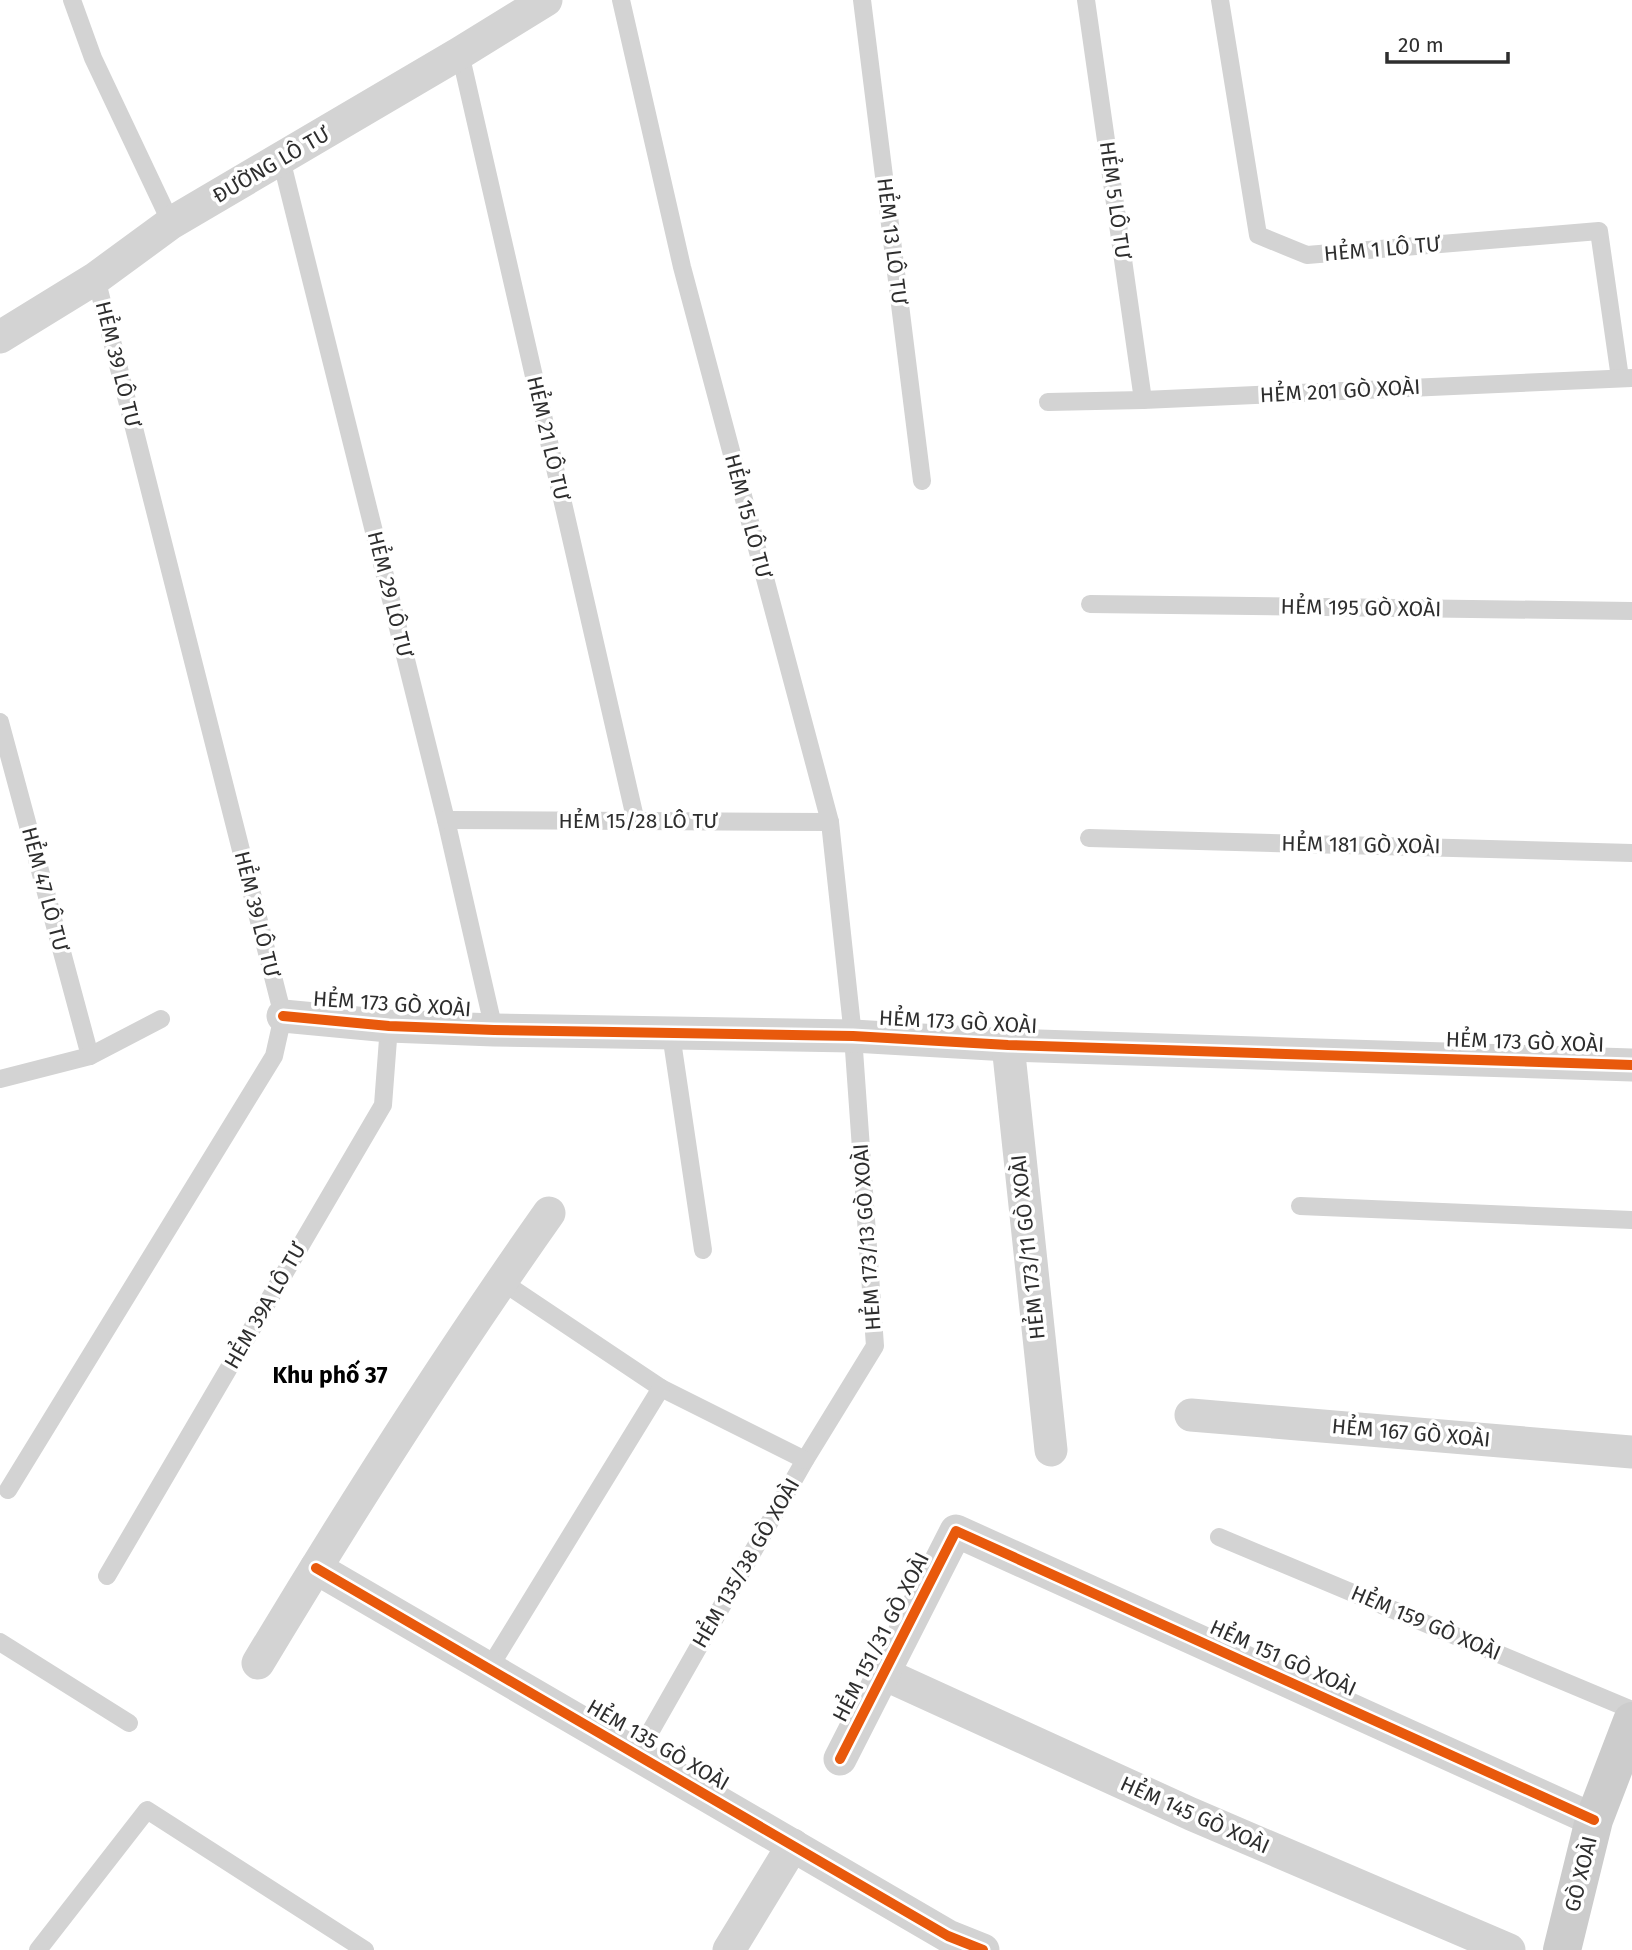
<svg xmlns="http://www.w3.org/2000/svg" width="1632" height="1950" viewBox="0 0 1632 1950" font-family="'Fira Sans',sans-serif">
  <rect width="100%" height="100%" fill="#fff"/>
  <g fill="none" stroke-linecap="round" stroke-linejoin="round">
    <!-- lane -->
    <g stroke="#d3d3d3" stroke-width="18">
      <polyline points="72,0 93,58 171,223"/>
      <polyline points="621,0 682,267 830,822 853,1036 875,1346 805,1460 637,1755"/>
      <polyline points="862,0 922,481"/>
      <polyline points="1086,0 1143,400"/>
      <polyline points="1220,0 1258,235 1307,255 1599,231 1620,378"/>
      <polyline points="460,53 636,822"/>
      <polyline points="281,159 446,820 494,1030"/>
      <polyline points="1048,402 1143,400 1632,378"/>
      <polyline points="1090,604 1632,611"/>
      <polyline points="0,722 90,1056"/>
      <polyline points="446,820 830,822"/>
      <polyline points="1089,838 1632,853"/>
      <polyline points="671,1034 703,1250"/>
      <polyline points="0,1079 90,1056 161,1019"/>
      <polyline points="1300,1206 1632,1220"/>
      <polyline points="501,1281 661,1388 805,1460"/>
      <polyline points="8,1490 274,1056 283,1016 96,278"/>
      <polyline points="1219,1537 1632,1710"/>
      <polyline points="107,1576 383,1105 389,1026"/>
      <polyline points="0,1642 129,1723"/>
      <polyline points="488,1670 661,1388"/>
      <polyline points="38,1950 147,1810 365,1950"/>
    </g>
    <!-- street -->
    <g stroke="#d3d3d3" stroke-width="33">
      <polyline points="0,337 96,278 171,223 460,53 546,0"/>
      <polyline points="283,1016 389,1026 494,1030 853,1036 1008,1045 1632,1065"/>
      <polyline points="1008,1045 1051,1450"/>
      <polyline points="1191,1415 1632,1452"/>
      <polyline points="316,1568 948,1936 983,1950"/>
      <path d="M258,1663c92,-153 188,-304 291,-450"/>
      <polyline points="884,1674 1191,1814 1509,1950"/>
      <polyline points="840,1759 956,1531 1594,1820"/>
      <polyline points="729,1950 793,1845"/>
    </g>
    <!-- secondary -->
    <polyline stroke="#ccc" stroke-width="38" points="1562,1950 1594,1820 1632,1721"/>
    <defs>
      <g id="cycleway">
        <polyline points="283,1016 389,1026 494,1030 853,1036 1008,1045 1632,1065"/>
        <polyline points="316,1568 948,1936 983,1950"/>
        <polyline points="840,1759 956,1531 1594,1820"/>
      </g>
    </defs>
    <!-- cycleway casing -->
    <use href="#cycleway" stroke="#fff" stroke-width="15"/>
    <!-- cycleway -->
    <use href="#cycleway" stroke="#e8590c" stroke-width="10"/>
  </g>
  <g text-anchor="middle" stroke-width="7" stroke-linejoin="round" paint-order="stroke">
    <!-- street labels -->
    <g font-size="21" fill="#2e2e2e" stroke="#fff">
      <text transform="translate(271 165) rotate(-30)" y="7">ĐƯỜNG LÔ TƯ</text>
      <text transform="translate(1115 200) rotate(82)" y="7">HẺM 5 LÔ TƯ</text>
      <text transform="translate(892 241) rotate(83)" y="7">HẺM 13 LÔ TƯ</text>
      <text transform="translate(1382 249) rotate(-5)" y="7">HẺM 1 LÔ TƯ</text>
      <text transform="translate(118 364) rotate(76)" y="7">HẺM 39 LÔ TƯ</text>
      <text transform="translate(1340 391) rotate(-3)" y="7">HẺM 201 GÒ XOÀI</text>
      <text transform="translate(548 438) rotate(77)" y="7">HẺM 21 LÔ TƯ</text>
      <text transform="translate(748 516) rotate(75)" y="7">HẺM 15 LÔ TƯ</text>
      <text transform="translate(390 594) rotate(76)" y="7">HẺM 29 LÔ TƯ</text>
      <text transform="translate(1361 608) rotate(1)" y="7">HẺM 195 GÒ XOÀI</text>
      <text x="638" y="828">HẺM 15/28 LÔ TƯ</text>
      <text transform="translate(1361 845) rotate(1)" y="7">HẺM 181 GÒ XOÀI</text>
      <text transform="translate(45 889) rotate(75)" y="7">HẺM 47 LÔ TƯ</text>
      <text transform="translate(257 914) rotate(76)" y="7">HẺM 39 LÔ TƯ</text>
      <text transform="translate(392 1004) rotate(4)" y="7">HẺM 173 GÒ XOÀI</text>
      <text transform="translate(958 1022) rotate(3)" y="7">HẺM 173 GÒ XOÀI</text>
      <text transform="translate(1525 1042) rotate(2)" y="7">HẺM 173 GÒ XOÀI</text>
      <text transform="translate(867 1237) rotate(-94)" y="7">HẺM 173/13 GÒ XOÀI</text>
      <text transform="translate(1028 1247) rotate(-96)" y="7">HẺM 173/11 GÒ XOÀI</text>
      <text transform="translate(265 1306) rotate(-60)" y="7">HẺM 39A LÔ TƯ</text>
      <text transform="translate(1411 1433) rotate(5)" y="7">HẺM 167 GÒ XOÀI</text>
      <text transform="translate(746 1563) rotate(-60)" y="7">HẺM 135/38 GÒ XOÀI</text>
      <text transform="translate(1426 1623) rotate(23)" y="7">HẺM 159 GÒ XOÀI</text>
      <text transform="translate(881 1637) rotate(-63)" y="7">HẺM 151/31 GÒ XOÀI</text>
      <text transform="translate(1283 1658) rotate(24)" y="7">HẺM 151 GÒ XOÀI</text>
      <text transform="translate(658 1745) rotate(30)" y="7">HẺM 135 GÒ XOÀI</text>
      <text transform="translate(1195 1815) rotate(24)" y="7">HẺM 145 GÒ XOÀI</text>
      <text transform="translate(1581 1874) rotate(-76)" y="7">GÒ XOÀI</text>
    </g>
    <!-- neighbourhood labels -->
    <g font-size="23" font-weight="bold" fill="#000" stroke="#fff">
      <text x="330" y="1383">Khu phố 37</text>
    </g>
  </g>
  <!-- scale -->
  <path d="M1387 52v10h121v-10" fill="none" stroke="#2e2e2e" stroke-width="3.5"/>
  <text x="1398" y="52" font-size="21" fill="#2e2e2e" stroke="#ffffff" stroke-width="5" paint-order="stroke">20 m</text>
</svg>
